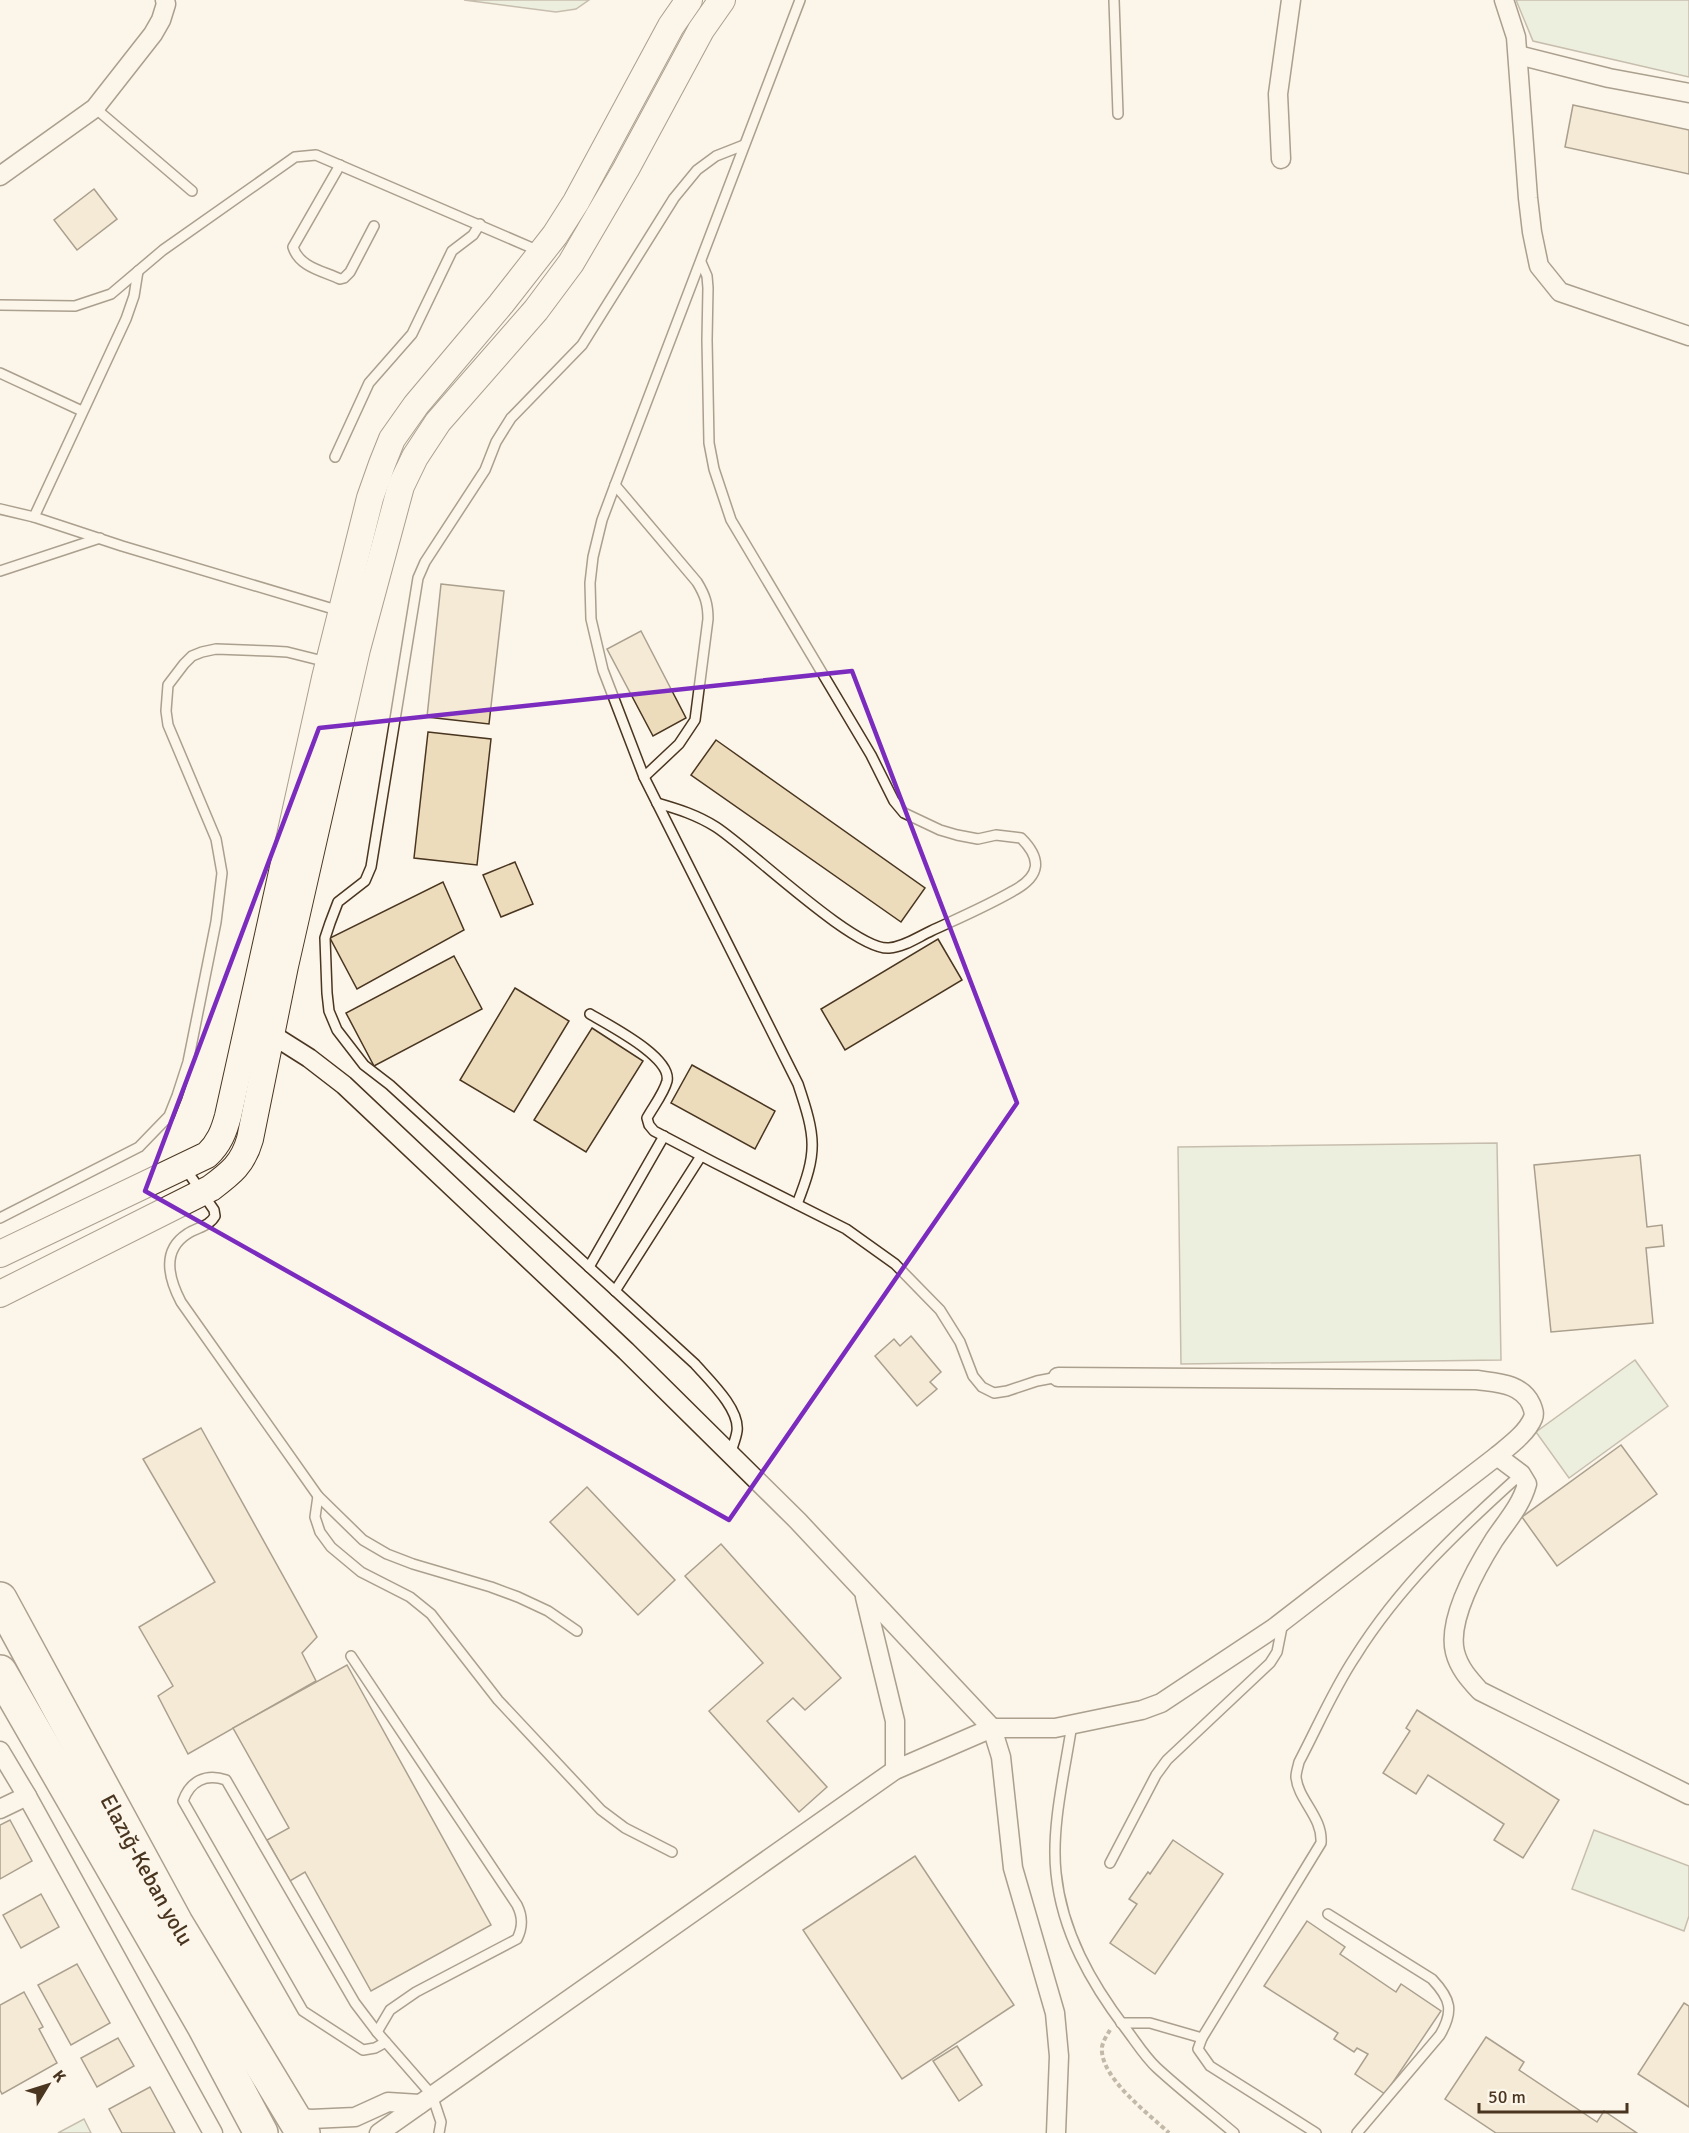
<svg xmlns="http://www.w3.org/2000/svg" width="1689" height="2133" viewBox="0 0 1689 2133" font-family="Signika,sans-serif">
  <rect width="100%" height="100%" fill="#fbf6e9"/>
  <!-- green -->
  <g fill="#dce7d0" stroke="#887966" stroke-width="1.5">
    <polygon points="464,0 589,0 576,9 556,12"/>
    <polygon points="1516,0 1689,0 1689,77 1533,41"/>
    <polygon points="1497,1143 1501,1360 1181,1364 1178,1147"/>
    <polygon points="1635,1360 1668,1406 1569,1478 1536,1432"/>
    <polygon points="1594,1830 1689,1866 1689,1916 1684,1931 1572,1889"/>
    <polygon points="84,2119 91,2133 58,2133"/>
  </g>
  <!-- building -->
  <g fill="#ecdcbc" stroke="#4a3520" stroke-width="1.5">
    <polygon points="1573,105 1689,130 1689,174 1565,147"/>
    <polygon points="94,189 117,219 77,250 54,220"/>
    <polygon points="441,584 504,591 489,724 427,717"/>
    <polygon points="641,631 686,718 653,736 607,649"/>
    <polygon points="428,732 491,739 477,865 414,858"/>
    <polygon points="716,740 925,888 901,922 691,775"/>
    <polygon points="515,862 533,904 501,917 483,875"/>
    <polygon points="443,882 464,930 357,989 330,938"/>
    <polygon points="938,939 962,980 845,1050 821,1009"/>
    <polygon points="454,956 482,1009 374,1066 346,1013"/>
    <polygon points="515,988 569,1021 514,1112 460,1080"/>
    <polygon points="592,1028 643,1061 586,1152 534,1120"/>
    <polygon points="692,1065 775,1111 755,1149 671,1103"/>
    <polygon points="1640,1155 1647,1227 1662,1225 1664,1246 1646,1248 1653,1323 1551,1332 1534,1165"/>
    <polygon points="911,1336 941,1372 930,1382 937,1389 917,1406 875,1356 894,1339 900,1346"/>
    <polygon points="201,1428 317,1637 302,1653 316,1681 188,1754 158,1696 173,1686 139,1627 215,1582 143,1459"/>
    <polygon points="1621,1445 1657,1494 1557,1566 1522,1517"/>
    <polygon points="587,1487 675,1580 638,1615 550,1522"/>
    <polygon points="721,1544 841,1678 805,1710 793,1698 767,1721 827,1787 799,1812 709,1711 763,1663 685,1576"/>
    <polygon points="347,1665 491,1925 371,1991 305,1872 290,1881 267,1840 289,1828 233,1728"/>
    <polygon points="1417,1710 1559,1800 1523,1858 1494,1840 1504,1824 1428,1775 1416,1794 1383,1773 1410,1731 1406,1728"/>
    <polygon points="10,1820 32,1861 0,1879 0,1825"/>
    <polygon points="1173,1840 1223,1874 1155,1974 1110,1943 1137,1904 1129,1899 1148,1872 1150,1874"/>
    <polygon points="915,1856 1014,2005 902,2079 803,1930"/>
    <polygon points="41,1894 59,1927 21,1948 3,1915"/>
    <polygon points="1307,1921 1345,1947 1340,1954 1396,1992 1401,1984 1441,2011 1385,2094 1355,2074 1368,2054 1357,2048 1354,2052 1334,2039 1338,2033 1264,1986"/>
    <polygon points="77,1964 110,2023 71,2045 38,1985"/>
    <polygon points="24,1992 43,2027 39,2029 57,2063 2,2094 0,2090 0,2005"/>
    <polygon points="1684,2003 1689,2006 1689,2107 1638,2074"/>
    <polygon points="1486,2037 1524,2062 1519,2070 1597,2122 1604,2111 1637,2133 1496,2133 1445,2099"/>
    <polygon points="118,2038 134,2066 97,2087 81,2058"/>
    <polygon points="957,2046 982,2085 959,2101 933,2061"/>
    <polygon points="150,2087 175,2133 122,2133 109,2109"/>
  </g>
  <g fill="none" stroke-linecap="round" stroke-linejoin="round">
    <defs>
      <g id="lane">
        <polyline points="1114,0 1118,114"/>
        <polyline points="95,108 192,191"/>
        <path d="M340,165l-47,82c6,20 30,24 47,32l4,-1 6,-6 24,-46"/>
        <polyline points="0,305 75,306 111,294 163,250 295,157 316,155 539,251"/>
        <polyline points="0,373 82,411"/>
        <polyline points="335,457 369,383 412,334 452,251 473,235 480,224"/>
        <path d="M615,485l82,97c8,13 11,22 11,37l-13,101 -16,24 -35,33"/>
        <polyline points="0,509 34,517 122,546 340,611"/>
        <polyline points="34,517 126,319 134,296 138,271"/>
        <polyline points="0,571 100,538"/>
        <path d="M657,803c21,6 40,12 59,24 34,22 139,124 173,121 15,-1 29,-11 42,-17 28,-13 56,-25 82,-40 28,-15 29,-32 8,-53l-25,-3 -18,4 -21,-4 -17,-5 -36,-17 -10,-12 -23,-46 -140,-235 -17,-51 -5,-26 -2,-103 1,-52 -1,-12 -6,-14"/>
        <path d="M590,1014c18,11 82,43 77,67 -3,12 -14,26 -20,37l2,7 5,6 61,32 131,66 49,35 45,46 20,32 13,34 9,11 12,6 13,-2 30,-10 21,-4"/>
        <path d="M185,1168l29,42 1,6c-6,11 -18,11 -28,18 -26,17 -18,45 -6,68l137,194 45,44 24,14 26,10 78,23 27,10 30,14 29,20"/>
        <path d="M797,1204c21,-53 19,-66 1,-120l-154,-307 -41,-107 -12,-51 -1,-36 3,-26 9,-37 13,-35 185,-485"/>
        <polyline points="0,1218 139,1147 169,1116 177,1096 188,1062 216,922 222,873 216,839 168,725 166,711 168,685 184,664 192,656 202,652 216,649 270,651 287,652 327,662"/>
        <polyline points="589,1267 664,1136"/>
        <polyline points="615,1291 701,1156"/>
        <path d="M730,1455c2,-8 6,-16 7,-24 3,-22 -28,-51 -42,-67l-305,-279 -26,-20 -27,-35 -8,-19 -2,-18 -2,-55 5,-15 8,-21 27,-21 6,-14 47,-289 7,-16 60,-92 11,-28 15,-24 71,-73 92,-147 23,-28 19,-14 28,-11"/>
        <polyline points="318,1496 315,1517 320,1532 331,1547 361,1572 410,1597 431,1614 498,1700 601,1810 625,1828 672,1852"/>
        <path d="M351,1656l166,249c6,12 6,22 0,34l-101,53 -26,18 -13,22"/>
        <path d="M1072,1724c-7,47 -21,102 -16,149 6,59 35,110 70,156 10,13 19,28 31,39 25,23 51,43 77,65"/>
        <polyline points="1110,1863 1156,1775 1167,1760 1270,1663 1277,1652 1283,1622"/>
        <path d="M1328,1914l104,65c19,20 22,32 8,56l-83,98"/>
        <polyline points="1121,2023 1150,2023 1202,2038"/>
        <path d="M386,2042l-11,6 -12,2 -60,-39 -120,-210c7,-20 23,-28 43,-21l129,223 22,29 55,63 9,27 -2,11"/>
        <path d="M1316,2133l-106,-67 -12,-17 4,-11 119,-195c2,-26 -23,-43 -25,-66 0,-5 2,-10 3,-15 18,-34 34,-72 56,-105 45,-72 104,-127 166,-183"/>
      </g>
      <g id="street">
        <polyline points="1504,0 1516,37 1528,198 1532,232 1539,266 1560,292 1689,336"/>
        <polyline points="1518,55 1609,78 1689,93"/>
        <polyline points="1281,159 1278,94 1291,0"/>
        <polyline points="0,176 95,108 153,34 161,20 166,4 165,0"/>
        <polyline points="271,1034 309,1058 344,1085 626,1351 798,1521 992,1728 1001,1757 1013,1868 1055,2013 1059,2056 1056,2133"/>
        <path d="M1497,1456l24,18 6,10c-6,22 -21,38 -33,56 -17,27 -47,80 -39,112 4,16 14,27 25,39l209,104"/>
        <polyline points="865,1597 895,1721 895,1770"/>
        <polyline points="0,1751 27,1796 213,2133"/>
        <polyline points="0,1809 27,1796"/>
        <polyline points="293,2117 311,2119 355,2117 388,2102 420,2104"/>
        <path d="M379,2133l516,-363 97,-42h63l87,-18 19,-7 113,-75 223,-172c12,-10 30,-23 36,-38 2,-5 0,-9 -2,-14 -10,-21 -34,-21 -54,-24l-419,-3"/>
      </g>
      <g id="secondary">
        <path d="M0,1254l207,-99c12,-11 17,-24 21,-39l97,-438 45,-180 12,-34 10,-25 24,-34 85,-101 54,-69 21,-33 95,-176 18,-26"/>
        <path d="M0,1294l211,-106c20,-15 32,-24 39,-49l35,-173 72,-317 44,-163 14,-29 23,-35 98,-112 35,-47 55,-94 75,-139 21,-30"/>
      </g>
      <g id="highway">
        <path id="s1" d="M0,1599l176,324 127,210"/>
        <polyline points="0,1672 204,2026 261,2133"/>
      </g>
    </defs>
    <!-- lane casing -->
    <use href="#lane" stroke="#4a3520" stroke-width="12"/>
    <!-- street casing -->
    <use href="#street" stroke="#4a3520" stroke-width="21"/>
    <!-- secondary casing -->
    <use href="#secondary" stroke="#4a3520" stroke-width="28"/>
    <!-- highway casing -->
    <use href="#highway" stroke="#4a3520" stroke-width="36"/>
    <!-- path -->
    <path stroke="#7f6f5c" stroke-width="4" stroke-dasharray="4.5 3" stroke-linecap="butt" d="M1110,2030c-3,5 -7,11 -8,17 -3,30 47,67 67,86"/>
    <!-- lane -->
    <use href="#lane" stroke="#fbf6e9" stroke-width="9"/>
    <!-- street -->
    <use href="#street" stroke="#fbf6e9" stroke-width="18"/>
    <!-- secondary -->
    <use href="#secondary" stroke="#fbf6e9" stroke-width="26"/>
    <!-- highway -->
    <use href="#highway" stroke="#fbf6e9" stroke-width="33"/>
  </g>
  <!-- marked area -->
  <path d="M0 0H1689V2133H0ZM852,671l165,432 -288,417 -584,-329 174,-463z" fill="#fbf6e9" fill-opacity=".55" fill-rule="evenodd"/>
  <path fill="none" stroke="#7b2cbf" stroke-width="4.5" stroke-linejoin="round" d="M852,671l165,432 -288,417 -584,-329 174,-463z"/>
  <g text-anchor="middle" stroke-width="4.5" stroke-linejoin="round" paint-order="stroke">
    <!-- street labels -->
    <g font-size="22" fill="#4a3520" stroke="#fbf6e9">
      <text dy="8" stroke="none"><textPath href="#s1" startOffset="308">Elazığ-Keban yolu</textPath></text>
    </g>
  </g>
  <!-- north arrow -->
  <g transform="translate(48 2085) rotate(52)" stroke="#fbf6e9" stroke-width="4.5" paint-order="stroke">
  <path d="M0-4.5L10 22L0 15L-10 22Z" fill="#4a3520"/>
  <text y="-9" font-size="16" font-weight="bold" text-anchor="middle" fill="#4a3520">K</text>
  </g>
  <!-- scale -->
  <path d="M1479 2103v9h148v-9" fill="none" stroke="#4a3520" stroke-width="3"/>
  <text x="1488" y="2103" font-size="18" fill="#4a3520" stroke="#fbf6e9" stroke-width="4.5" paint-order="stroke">50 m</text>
</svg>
